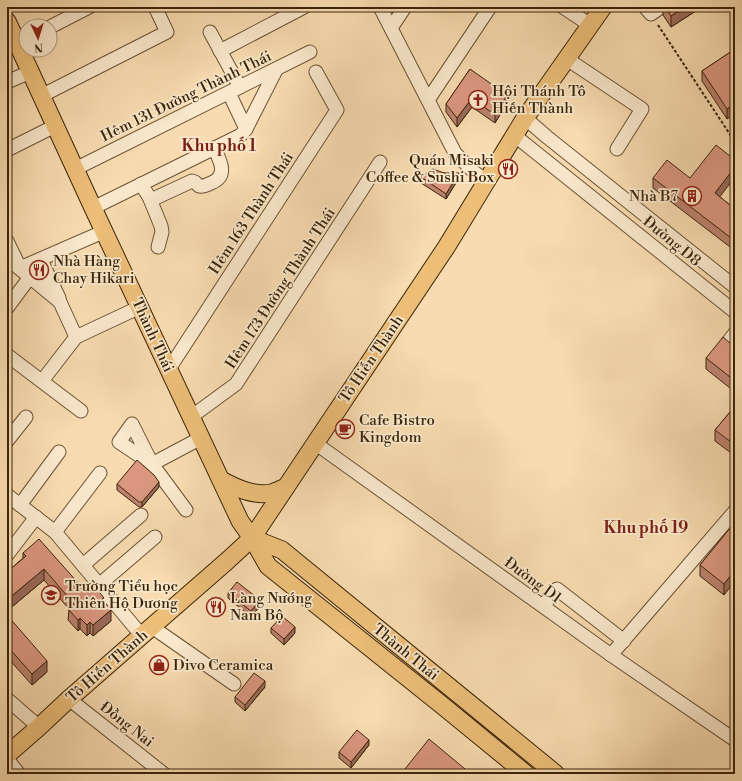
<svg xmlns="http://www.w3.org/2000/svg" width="742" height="781" viewBox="0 0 742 781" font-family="'Libre Bodoni',serif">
  <rect width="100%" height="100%" fill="#f8dbb0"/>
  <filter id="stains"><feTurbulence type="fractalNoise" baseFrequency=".005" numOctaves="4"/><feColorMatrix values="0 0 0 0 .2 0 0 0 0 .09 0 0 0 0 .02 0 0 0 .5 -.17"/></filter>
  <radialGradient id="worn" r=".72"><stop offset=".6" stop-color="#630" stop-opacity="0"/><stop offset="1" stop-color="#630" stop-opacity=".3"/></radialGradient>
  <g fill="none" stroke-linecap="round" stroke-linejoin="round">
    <defs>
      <g id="minor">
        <polyline points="380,7 455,153 474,172 486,181"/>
        <polyline points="563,7 590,25"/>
        <polyline points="645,7 651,14 661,7"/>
        <polyline points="50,27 89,7"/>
        <polyline points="391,28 405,7"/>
        <polyline points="210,32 240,87"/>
        <polyline points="220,51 304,7"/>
        <polyline points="567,59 642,109 617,149"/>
        <polyline points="7,82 30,72"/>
        <polyline points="229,93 246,129"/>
        <polyline points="41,96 167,32 155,7"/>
        <polyline points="428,100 490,7"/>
        <polyline points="525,118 547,137 735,287"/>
        <polyline points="514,135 735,312"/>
        <polyline points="7,150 55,126"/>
        <polyline points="75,169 310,52"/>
        <path d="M141,184l10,16 41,-19 3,1 4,4c4,1 8,-1 12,-3 18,-7 9,-23 3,-35"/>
        <polyline points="150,199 161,226 162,232 158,247"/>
        <polyline points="93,208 241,135 246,129 276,70"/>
        <polyline points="7,241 20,268 105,231"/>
        <polyline points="41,260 59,298"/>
        <polyline points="14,264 60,302 76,337"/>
        <polyline points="7,308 30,277"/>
        <polyline points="735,333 728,342 735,347"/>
        <polyline points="7,355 81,411"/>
        <polyline points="169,369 337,110 316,72"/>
        <polyline points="42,381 76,337 140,307"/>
        <polyline points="191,417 236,384 380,162"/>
        <polyline points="7,441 26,417"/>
        <polyline points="315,443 611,655 735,740"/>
        <polyline points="7,495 55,532 142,636"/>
        <polyline points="20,505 59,452"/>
        <polyline points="186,510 152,464 119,442 132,424 152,464 201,438"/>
        <polyline points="55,532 100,473"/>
        <polyline points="7,555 36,517"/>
        <polyline points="83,565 141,515"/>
        <polyline points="99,585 155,537"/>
        <polyline points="543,606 557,589 624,641"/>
        <polyline points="152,627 234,684"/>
        <polyline points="611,655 735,511"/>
        <polyline points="7,699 39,727"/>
        <polyline points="69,699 164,774"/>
        <polyline points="7,759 19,774"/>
      </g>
      <g id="major">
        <polyline points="7,21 93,208 240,521 252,538 268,566 443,706 526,774"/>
        <path d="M221,480c15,8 32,16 50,13 5,-1 10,-4 15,-6"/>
        <polyline points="252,538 282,550 556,774"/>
        <polyline points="7,755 39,727 69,699 227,561 252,538 447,246 525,118 603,7"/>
      </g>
    </defs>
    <!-- minor casing -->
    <use href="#minor" stroke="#6a5234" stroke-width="15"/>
    <!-- major casing -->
    <use href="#major" stroke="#3a250a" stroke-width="19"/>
    <!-- path -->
    <polyline stroke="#3a250a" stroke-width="2" stroke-dasharray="3 2" stroke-linecap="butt" points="658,25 735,142"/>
    <!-- minor -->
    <use href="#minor" stroke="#fae8cc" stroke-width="13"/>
    <!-- major -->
    <use href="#major" stroke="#ecbe78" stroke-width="17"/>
  </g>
  <!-- wall -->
  <g fill="#bc826e" stroke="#3a250a">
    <polygon points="663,7 702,7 671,27 663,15"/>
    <polygon points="735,49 727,119 702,81 702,71"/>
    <polygon points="470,69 507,103 495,123 472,107 457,127 446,112 446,104"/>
    <polygon points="444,173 459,178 446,199 421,183 421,177"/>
    <polygon points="653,178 720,197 735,209 735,256 734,255 734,250 653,188"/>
    <polygon points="730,343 735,344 735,392 706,369 706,358"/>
    <polygon points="735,406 735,456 715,441 715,430"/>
    <polygon points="117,484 159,487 142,507 139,507 117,490"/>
    <polygon points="735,522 724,595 700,576 700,565"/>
    <polygon points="23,553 87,593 104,602 111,621 93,636 90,633 87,636 80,629 78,631 68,620 69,609 44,580 7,611 7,572 23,558"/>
    <polygon points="228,593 260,606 251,617 228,598"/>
    <polygon points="7,615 47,672 32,685 7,657"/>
    <polygon points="271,628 295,633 284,645 271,633"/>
    <polygon points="265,687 245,711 235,702 235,697"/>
    <polygon points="369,745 351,768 339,758 339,752"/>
  </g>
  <!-- shaded-wall -->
  <g fill="#996a5a" stroke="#3a250a">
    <polygon points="685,7 702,7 671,27 671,16"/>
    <polygon points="507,95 507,103 495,123 495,115"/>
    <polygon points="472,98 472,107 457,127 457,118"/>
    <polygon points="735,103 735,114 727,119 727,109"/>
    <polygon points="735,167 735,177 715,203 715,193"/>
    <polygon points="459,173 459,178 446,199 446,194"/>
    <polygon points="159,482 159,487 142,507 142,502"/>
    <polygon points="44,569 44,580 7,611 7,600"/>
    <polygon points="735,570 735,581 724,595 724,584"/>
    <polygon points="260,600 260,606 251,617 251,611"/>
    <polygon points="111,610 111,621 93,636 93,625"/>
    <polygon points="80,618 80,629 78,631 78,620"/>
    <polygon points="90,622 90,633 87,636 87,625"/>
    <polygon points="295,627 295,633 284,645 284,639"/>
    <polygon points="47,661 47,672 32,685 32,674"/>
    <polygon points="265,681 265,687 245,711 245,705"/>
    <polygon points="369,740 369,745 351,768 351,762"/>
  </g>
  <!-- building -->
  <g fill="#db9780" stroke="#3a250a">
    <polygon points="665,7 685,7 671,16"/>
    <polygon points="735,49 735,103 727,109 702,71"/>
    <polygon points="470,69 507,95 495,115 472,98 457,118 446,104"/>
    <polygon points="716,145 735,160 735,167 715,193 735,209 735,241 653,178 667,160 690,178"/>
    <polygon points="433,169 444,173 459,173 446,194 421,177"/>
    <polygon points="723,337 730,343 735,344 735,381 706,358"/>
    <polygon points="735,406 735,445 715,430"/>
    <polygon points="137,460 154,475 159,482 142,502 139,502 117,484"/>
    <polygon points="735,522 735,570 724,584 700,565"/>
    <polygon points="39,539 87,593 95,587 104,598 102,599 111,610 93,625 90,622 87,625 80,618 78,620 68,609 74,604 44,569 7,600 7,572 26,556 23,553"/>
    <polygon points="237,582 260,600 251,611 228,593"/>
    <polygon points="7,615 47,661 32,674 7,646"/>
    <polygon points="282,616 295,627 284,639 271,628"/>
    <polygon points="254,673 265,681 245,705 235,697"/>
    <polygon points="357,730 369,740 351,762 339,752"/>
    <polygon points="429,739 465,769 468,771 471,771 475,774 401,774"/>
  </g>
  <!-- icons -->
  <defs>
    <symbol id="church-ring" viewBox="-11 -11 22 22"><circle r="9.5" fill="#fae8cc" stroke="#8f2418" stroke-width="1.5"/><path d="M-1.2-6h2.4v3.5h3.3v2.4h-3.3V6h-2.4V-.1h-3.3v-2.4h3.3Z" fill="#8f2418"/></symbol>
    <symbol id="restaurant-ring" viewBox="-11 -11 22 22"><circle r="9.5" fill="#fae8cc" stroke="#8f2418" stroke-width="1.5"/><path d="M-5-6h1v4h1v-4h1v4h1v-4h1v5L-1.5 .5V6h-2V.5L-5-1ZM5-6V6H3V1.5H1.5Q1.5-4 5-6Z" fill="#8f2418"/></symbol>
    <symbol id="building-ring" viewBox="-11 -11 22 22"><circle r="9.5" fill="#fae8cc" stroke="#8f2418" stroke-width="1.5"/><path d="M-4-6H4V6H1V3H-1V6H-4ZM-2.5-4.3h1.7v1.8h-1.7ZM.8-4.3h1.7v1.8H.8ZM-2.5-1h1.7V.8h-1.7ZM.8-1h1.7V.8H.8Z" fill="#8f2418"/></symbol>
    <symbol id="cafe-ring" viewBox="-11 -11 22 22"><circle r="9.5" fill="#fae8cc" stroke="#8f2418" stroke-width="1.5"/><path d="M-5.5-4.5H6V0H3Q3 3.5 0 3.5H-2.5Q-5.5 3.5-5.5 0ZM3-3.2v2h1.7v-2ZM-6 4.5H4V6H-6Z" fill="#8f2418"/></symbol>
    <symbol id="school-ring" viewBox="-11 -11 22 22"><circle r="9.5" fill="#fae8cc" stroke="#8f2418" stroke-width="1.5"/><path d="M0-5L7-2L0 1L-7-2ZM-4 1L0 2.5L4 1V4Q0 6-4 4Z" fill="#8f2418"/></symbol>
    <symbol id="shop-ring" viewBox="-11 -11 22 22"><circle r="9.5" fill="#fae8cc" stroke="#8f2418" stroke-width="1.5"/><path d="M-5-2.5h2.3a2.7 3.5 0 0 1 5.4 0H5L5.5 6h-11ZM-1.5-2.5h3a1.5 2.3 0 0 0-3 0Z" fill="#8f2418"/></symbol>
  </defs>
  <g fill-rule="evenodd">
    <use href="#church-ring" x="467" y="89" width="22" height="22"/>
    <use href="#restaurant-ring" x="497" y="158" width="22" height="22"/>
    <use href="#building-ring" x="681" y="185" width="22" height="22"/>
    <use href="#restaurant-ring" x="28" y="259" width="22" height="22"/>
    <use href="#cafe-ring" x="334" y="418" width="22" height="22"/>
    <use href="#school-ring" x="40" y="584" width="22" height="22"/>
    <use href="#restaurant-ring" x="205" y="596" width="22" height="22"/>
    <use href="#shop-ring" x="148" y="654" width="22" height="22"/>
  </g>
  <g text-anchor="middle" stroke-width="3.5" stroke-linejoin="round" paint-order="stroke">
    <!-- poi labels -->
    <g font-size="15" fill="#3a250a" stroke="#fae8cc" text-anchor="start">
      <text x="492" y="96">Hội Thánh Tô<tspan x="492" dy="17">Hiến Thành</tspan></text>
      <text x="494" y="165" text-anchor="end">Quán Misaki<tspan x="494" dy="17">Coffee &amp; Sushi Box</tspan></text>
      <text x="678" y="201" text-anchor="end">Nhà B7</text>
      <text x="53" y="266">Nhà Hàng<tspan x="53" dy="17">Chay Hikari</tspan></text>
      <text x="359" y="425">Cafe Bistro<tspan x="359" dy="17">Kingdom</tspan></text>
      <text x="65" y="591">Trường Tiểu học<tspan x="65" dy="17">Thiên Hộ Dương</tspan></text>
      <text x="230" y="603">Làng Nướng<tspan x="230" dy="17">Nam Bộ</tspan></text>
      <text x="173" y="670">Divo Ceramica</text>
    </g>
    <!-- street labels -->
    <g font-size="15" fill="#3a250a" stroke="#fae8cc">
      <text transform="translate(186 96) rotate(-26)" y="5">Hẻm 131 Đường Thành Thái</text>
      <text transform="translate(251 213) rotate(-57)" y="5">Hẻm 163 Thành Thái</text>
      <text transform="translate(672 241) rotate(39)" y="5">Đường D8</text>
      <text transform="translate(280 288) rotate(-57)" y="5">Hẻm 173 Đường Thành Thái</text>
      <text transform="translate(153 335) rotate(65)" y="5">Thành Thái</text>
      <text transform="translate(371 359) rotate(-56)" y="5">Tô Hiến Thành</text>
      <text transform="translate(533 580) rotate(36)" y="5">Đường D1</text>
      <text transform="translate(406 652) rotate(39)" y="5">Thành Thái</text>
      <text transform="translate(107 666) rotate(-41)" y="5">Tô Hiến Thành</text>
      <text transform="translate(127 724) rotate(38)" y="5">Đồng Nai</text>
    </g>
    <!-- neighbourhood labels -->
    <g font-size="16" font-weight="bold" fill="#7a1f14" stroke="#fae8cc">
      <text x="219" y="151">Khu phố 1</text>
      <text x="646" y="533">Khu phố 19</text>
    </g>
  </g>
  <!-- margin -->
  <rect width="742" height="781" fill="none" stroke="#f8dbb0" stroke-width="24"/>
  <rect x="8" y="8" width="726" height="765" fill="none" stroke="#3a250a" stroke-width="2"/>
  <rect x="12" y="12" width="718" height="757" fill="none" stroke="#3a250a"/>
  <!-- north arrow -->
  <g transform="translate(38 38) rotate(176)"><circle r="19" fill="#fae8cc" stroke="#ad9a7e"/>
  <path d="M0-3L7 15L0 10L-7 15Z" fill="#8f2418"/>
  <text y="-6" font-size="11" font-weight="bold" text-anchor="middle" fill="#3a250a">N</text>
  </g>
  <rect width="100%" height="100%" filter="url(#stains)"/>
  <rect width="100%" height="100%" fill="url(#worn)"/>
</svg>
